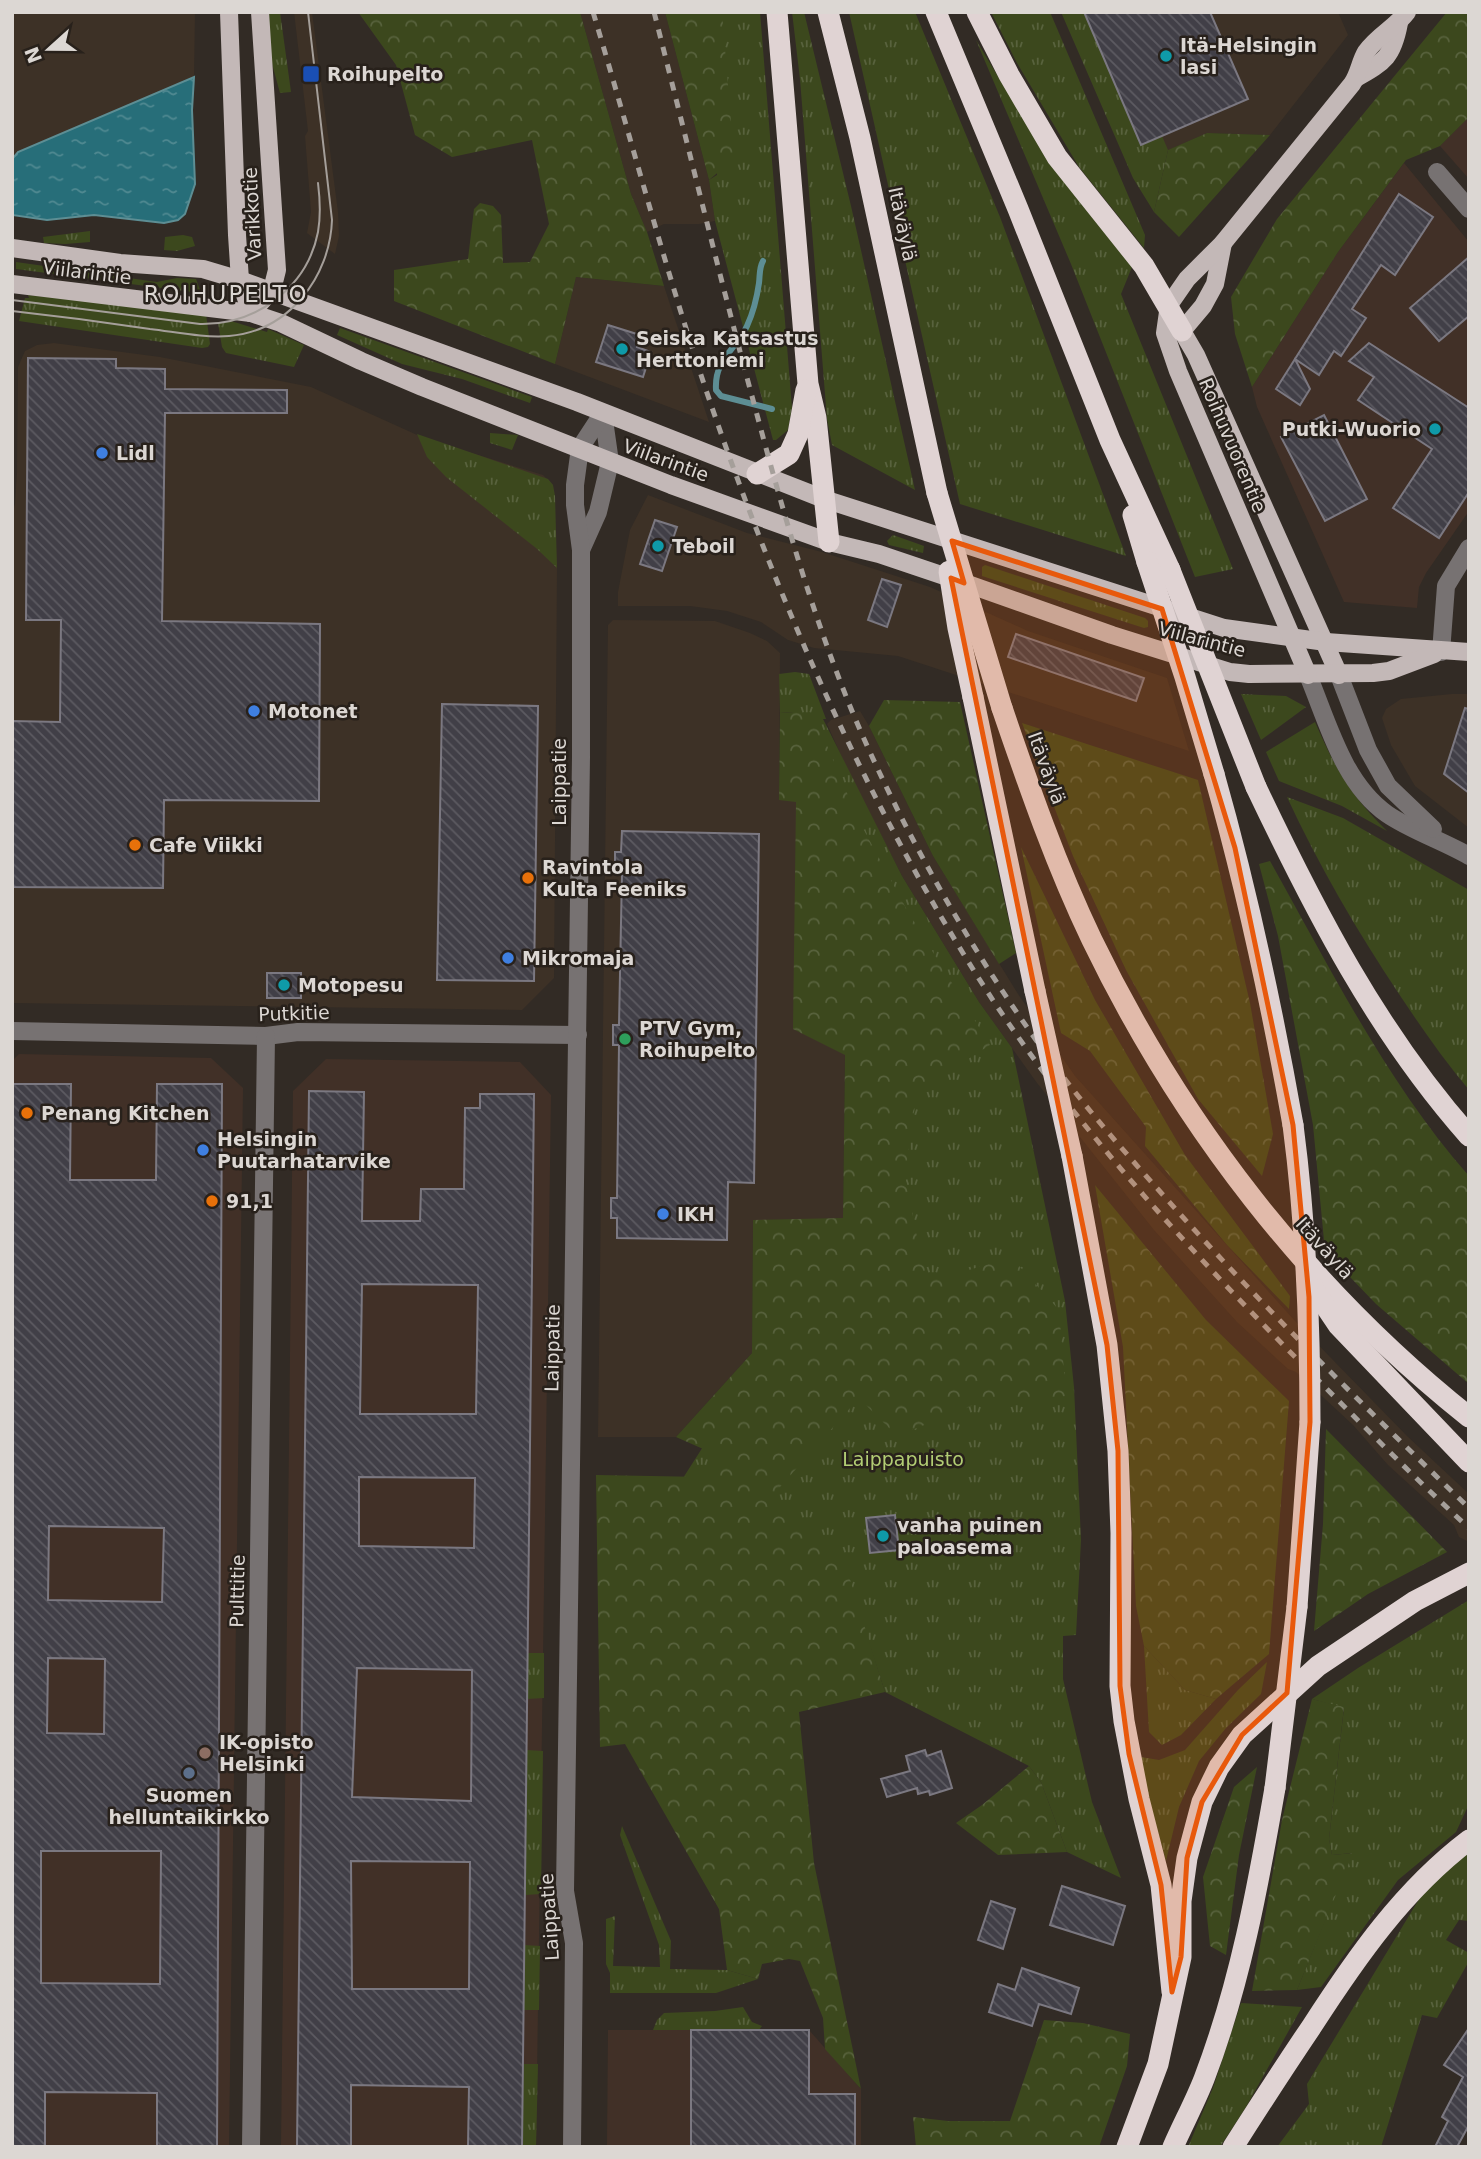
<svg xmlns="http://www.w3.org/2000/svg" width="1481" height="2159" viewBox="0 0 1481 2159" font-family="'DejaVu Sans',sans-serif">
  <defs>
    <pattern id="grass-tufts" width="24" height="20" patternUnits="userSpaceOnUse" patternTransform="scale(1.75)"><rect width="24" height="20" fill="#3c481d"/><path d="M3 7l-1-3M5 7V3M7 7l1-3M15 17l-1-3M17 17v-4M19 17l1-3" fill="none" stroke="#58623d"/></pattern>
    <pattern id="forest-crowns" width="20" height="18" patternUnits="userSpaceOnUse" patternTransform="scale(1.75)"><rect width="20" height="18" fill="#3c481d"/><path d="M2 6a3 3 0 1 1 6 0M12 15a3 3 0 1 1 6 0" fill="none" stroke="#58623d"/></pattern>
    <pattern id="water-ripples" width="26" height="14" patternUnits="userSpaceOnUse" patternTransform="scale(1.75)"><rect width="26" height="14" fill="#276e79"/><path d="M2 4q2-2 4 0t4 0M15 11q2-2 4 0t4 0" fill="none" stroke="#508991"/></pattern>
    <pattern id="building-back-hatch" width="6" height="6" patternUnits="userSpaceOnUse" patternTransform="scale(1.75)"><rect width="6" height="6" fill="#413f47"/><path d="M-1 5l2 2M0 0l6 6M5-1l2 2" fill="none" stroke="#5c5a61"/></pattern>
  </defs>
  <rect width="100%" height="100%" fill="#322b25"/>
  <!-- built -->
  <g fill="#3d3126">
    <polygon points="12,12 195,12 194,77 18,152 13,159 12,192"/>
    <polygon points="294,12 312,12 338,212 339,236 335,254 307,233 311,212 305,136 308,131"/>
    <polygon points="580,12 665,12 709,180 715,221 699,224 664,224 647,232 631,194"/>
    <polygon points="1072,12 1338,12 1348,35 1270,135 1207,133 1135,165"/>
    <polygon points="576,277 664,286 709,422 555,364"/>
    <polygon points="54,343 160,357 311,387 426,439 543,475 553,485 557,568 554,978 522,1010 12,1003 12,514 15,504 17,473 18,367 25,351 37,345"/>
    <polygon points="648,495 747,533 822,552 930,587 1028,631 1167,678 1189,751 898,656 814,648 788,640 761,622 727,611 690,606 618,606 618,592 630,530"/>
    <polygon points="613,620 715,621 750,633 767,641 780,653 779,799 796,801 845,1055 843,1219 753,1220 752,1353 676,1437 598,1437 608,625"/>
    <polygon points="1452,694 1469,694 1469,828 1415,786 1391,745 1382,718 1386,709 1401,699"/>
    <polygon points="860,711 869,726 933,856 1018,994 1075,1076 1295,1321 1407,1436 1469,1494 1469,1542 1459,1537 1454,1525 1388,1465 1353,1425 1296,1372 1288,1369 1237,1322 1154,1230 1037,1083 979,1002 902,876 848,771 827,724 831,720"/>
  </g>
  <!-- industrial -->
  <g fill="#413027">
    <polygon points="1469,117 1469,179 1440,146"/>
    <polygon points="1404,163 1469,242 1469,511 1426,573 1419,587 1417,608 1344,602 1257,407 1252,387 1338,252"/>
    <polygon points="19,1054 211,1058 243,1088 229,2147 12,2147 12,1061"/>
    <polygon points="326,1059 520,1062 551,1095 536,2147 281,2147 293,1091"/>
    <polygon points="608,2030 809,2030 861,2089 861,2147 607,2147"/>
  </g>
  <!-- grass -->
  <g fill="url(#grass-tufts)">
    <polygon points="265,12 280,12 291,92 280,93 268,49"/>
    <polygon points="722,12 760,12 792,408 788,430 776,440 773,440 715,221 709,180 717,175"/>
    <polygon points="792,12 804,12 851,206 915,490 832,445 827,419 800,79"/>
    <polygon points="849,12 915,12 1000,217 1126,556 960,504"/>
    <polygon points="991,12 1050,12 1145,235 1144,248 1079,167 1017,63"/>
    <polygon points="1061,12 1084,12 1141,145 1162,136 1168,150 1154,212 1133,178"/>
    <polygon points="976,40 1014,103 1132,267 1121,294 1233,569 1195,577 1071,264"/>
    <polygon points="90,231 90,242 65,244 44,243 43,237"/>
    <polygon points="183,235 192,237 195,246 177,251 164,250 165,237"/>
    <polygon points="16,262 157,282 177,278 196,279 200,290 198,292 192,292 16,269"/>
    <polygon points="28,295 206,314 210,344 208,347 202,348 19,321 25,298 29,298"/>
    <polygon points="231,321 267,332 268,329 304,345 294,367 226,353 222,347 218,323"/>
    <polygon points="340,328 532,397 530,403 462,379 402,364 337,335"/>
    <polygon points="490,433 518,435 512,450 490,443"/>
    <polygon points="417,434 548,479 553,485 555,496 557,568 536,548 446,477 427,457"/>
    <polygon points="893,535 924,546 923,553 889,545 887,541"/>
    <polygon points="985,565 1145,618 1148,621 1148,627 1144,628 982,576 982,567"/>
    <polygon points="795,672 809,674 826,719 823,719 902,876 979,1002 1012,1048 1065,1301 1074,1387 1081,1540 1076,1635 1063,1636 1063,1679 1092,1802 1121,1878 1067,1852 1041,1782 1029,1766 885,1692 866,1633 752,1631 734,1938 615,1706 676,1489 763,1353 853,1225 848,1045 800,793 793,712 780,713 779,674"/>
    <polygon points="1241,694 1286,696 1306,707 1261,740"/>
    <path d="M1315,722c20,46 35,73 72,109l-45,-25 -63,-25 -13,-29z"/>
    <path d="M1287,797l56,21 126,72v200c-26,-31 -48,-63 -70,-96 -42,-63 -80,-128 -112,-197z"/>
    <polygon points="1469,1600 1469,1804 1456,1832 1398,1880 1321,1987 1297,1990 1352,1853 1332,1855 1329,1839 1344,1708 1312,1699 1358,1668"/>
    <polygon points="1144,1646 1185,1690 1216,1699 1181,1735 1162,1745 1149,1732"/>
    <polygon points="527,1653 544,1653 544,1698 527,1699"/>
    <polygon points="1267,1662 1261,1694 1226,1728 1199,1761 1179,1807 1166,1861 1148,1796 1141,1757 1159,1760 1185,1750 1238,1690"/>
    <polygon points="526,1750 543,1751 541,1894 525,1895"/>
    <polygon points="622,1826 671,1941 670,1969 727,1970 758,1979 716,1993 610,1993 610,1973 606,1964 606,1919 615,1916 613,1966 660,1967 659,1945 620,1835"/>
    <polygon points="1469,1849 1469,1921 1459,1920 1446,1940 1469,1953 1469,1961 1437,2018 1422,2015 1381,2147 1277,2147 1309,2104 1307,2084 1424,1891"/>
    <polygon points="524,1945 540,1946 539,2010 523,2010"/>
    <polygon points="1241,2003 1302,2007 1246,2107 1220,2147 1188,2147 1213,2088"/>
    <polygon points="743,2007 752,2022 762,2026 759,2030 653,2030 657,2020 664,2013 715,2011"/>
    <polygon points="523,2064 538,2064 536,2147 522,2147"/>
  </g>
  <!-- forest -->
  <g fill="url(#forest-crowns)">
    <polygon points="358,12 580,12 631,194 647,232 664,286 576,277 555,364 394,301 394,270 468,259 474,209 480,203 493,206 501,215 503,263 530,262 549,224 532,140 452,157 415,135 396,65"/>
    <polygon points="665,12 722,12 734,159 709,180"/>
    <polygon points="1447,12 1469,12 1469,117 1440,146 1406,160 1338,252 1252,387 1235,334 1231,297 1277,219"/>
    <polygon points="1207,133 1270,135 1179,237 1154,212 1168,150"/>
    <polygon points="884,700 960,702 1016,953 999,964 933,856 869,726"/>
    <polygon points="794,712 815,717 858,819 907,910 990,1045 917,1092 905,1176 919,1247 929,1279 956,1274 1011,1257 1059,1310 1066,1396 974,1405 897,1436 859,1398 772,1496 844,1560 885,1692 799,1712 814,1863 861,2089 825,2049 823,2018 800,1961 789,1959 762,1964 758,1979 727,1970 719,1909 625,1744 600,1747 596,1475 704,1477 719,1456 676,1437 752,1353 753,1220 843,1218 845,1055 793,1029 796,802 779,800 780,713"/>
    <polygon points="1022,723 1198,780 1250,1003 1273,1134 1262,1176 1198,1099 1126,970 1073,856"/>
    <polygon points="1021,847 1095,1000 1185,1155 1290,1296 1289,1309 1227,1245 1145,1146 1146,1127 1090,1051 1061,1033"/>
    <path d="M1270,861c60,107 117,222 199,315v148l-2,1 2,59 -93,-80 -51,-53 -12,-126 -35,-189 -19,-72z"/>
    <polygon points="1095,1185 1206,1320 1289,1401 1269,1654 1216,1699 1185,1690 1144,1646 1136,1606 1123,1347"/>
    <polygon points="1326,1429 1447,1552 1368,1594 1314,1631 1323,1524"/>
    <polygon points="1312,1699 1344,1707 1329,1839 1332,1855 1353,1853 1297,1990 1252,1991 1282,1820"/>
    <polygon points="1029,1766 1041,1782 1067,1852 998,1855 956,1823 982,1805"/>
    <polygon points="1257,1767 1239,1855 1226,1955 1210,1946 1203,1877 1234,1787"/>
    <polygon points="1044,2020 1083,2023 1130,2034 1127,2066 1099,2147 916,2147 913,2117 948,2121 1010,2121"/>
  </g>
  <!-- water -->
  <polygon fill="url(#water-ripples)" stroke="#5d8e94" stroke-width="2" points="194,77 192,110 195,184 185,214 178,220 164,223 94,215 47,220 12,215 13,158 18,152"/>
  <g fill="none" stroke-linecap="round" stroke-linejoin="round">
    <!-- stream -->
    <path stroke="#5d8e94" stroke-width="6" d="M763,261c-4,7 -3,14 -4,22 -2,14 -6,30 -12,43 -11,24 -33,33 -31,64l5,6 51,13"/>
  </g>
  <!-- building -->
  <g fill="url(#building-back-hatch)" stroke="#7b7881" stroke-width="2" fill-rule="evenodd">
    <polygon points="1084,12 1210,12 1248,99 1141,145"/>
    <polygon points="1399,194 1433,217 1395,275 1381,265 1352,309 1366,318 1341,356 1334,351 1319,375 1295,359"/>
    <polygon points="1469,257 1469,316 1439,341 1410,308"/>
    <polygon points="608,325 640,335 637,347 651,352 643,377 596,362"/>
    <polygon points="1369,343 1469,408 1469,492 1439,538 1393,508 1432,449 1358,400 1374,377 1349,361"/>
    <polygon points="28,358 116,359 116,368 165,369 165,389 287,390 287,413 165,413 162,621 320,624 319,801 164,800 163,888 12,887 12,721 60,722 61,620 26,620"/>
    <polygon points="1295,359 1310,389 1300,405 1276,389"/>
    <polygon points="1324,415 1367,499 1325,521 1281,437"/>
    <polygon points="655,520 677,527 662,571 640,564"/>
    <polygon points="882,579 901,585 887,627 868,620"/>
    <polygon points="1016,634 1144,678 1136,701 1008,657"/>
    <polygon points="442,704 538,706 534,981 437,980"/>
    <polygon points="1465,708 1469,709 1469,793 1444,774"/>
    <polygon points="622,831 759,834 754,1183 728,1182 727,1240 617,1238 617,1218 611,1218 611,1198 617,1198 619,1045 613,1045 613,1025 619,1025 622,872 615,872 615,852 621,852"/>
    <rect x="267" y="973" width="34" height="25"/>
    <path d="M12,1084h59l-1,96h86l1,-96h65l-5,1063h-60v-54l-112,-1v55h-33zM49,1526l115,2 -2,74 -114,-2zM48,1658l57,1 -1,75 -57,-1zM41,1851h120l-1,133 -119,-1z"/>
    <path d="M309,1091l55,1 -2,129h58l1,-32h43l1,-81h15v-14h54l-12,1053h-54l1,-60 -118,-2v62h-54zM362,1284l116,1 -2,129h-116zM359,1477l116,1 -1,70 -115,-2zM357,1668l115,2 -1,131 -119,-4zM351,1861l119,1 -1,127h-117z"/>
    <polygon points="895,1515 899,1550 870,1553 866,1518"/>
    <polygon points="925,1750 927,1756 941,1751 952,1788 930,1795 929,1791 918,1794 917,1788 887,1797 881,1779 910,1771 906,1756"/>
    <polygon points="1062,1886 1125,1906 1113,1945 1050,1925"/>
    <polygon points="991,1901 1015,1909 1003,1949 978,1940"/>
    <polygon points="1022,1968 1079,1988 1071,2014 1039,2004 1032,2026 989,2012 998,1984 1015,1990"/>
    <polygon points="1469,2028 1469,2125 1457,2147 1435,2147 1448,2121 1442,2117 1463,2077 1444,2065"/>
    <polygon points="691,2030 809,2030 809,2094 855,2094 855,2147 691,2147"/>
  </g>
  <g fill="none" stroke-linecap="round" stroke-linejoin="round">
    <!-- minor -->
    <g stroke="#777272" stroke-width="18">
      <polyline points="1437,172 1469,209"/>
      <polyline points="581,550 598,512 610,462 603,413"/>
      <polyline points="1441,652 1446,586 1469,548"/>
      <path d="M1308,675c20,48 35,108 79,139 23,16 56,27 82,42"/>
      <polyline points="1339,675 1368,750 1388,786 1433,829"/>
      <polyline points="12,1031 266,1036 298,1032 578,1035"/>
      <polyline points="251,2147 266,1036"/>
      <polyline points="572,2147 574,1943 565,1891 581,757 581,550 575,505 575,485 580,448 603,413"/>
    </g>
    <!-- major -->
    <g stroke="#c3b8b7" stroke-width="18">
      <polyline points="229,12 237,235 240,280 251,313"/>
      <path d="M1356,78c29,-16 37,-22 43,-55"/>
      <polyline points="1223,243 1215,284 1203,306 1182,331 1196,355 1339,675"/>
      <polyline points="12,248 120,263 203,269 240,280 577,402 824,499 1224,628 1326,642 1469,652"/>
      <polyline points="12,284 251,313 281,323 361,361 422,387 671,485 829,542 879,554 965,583 1112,635 1230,672 1249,674 1373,673 1389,671 1434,654"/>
      <polyline points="251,313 272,290 277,270 260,12"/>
      <path d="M1308,675l-130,-304 -13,-38 4,-28 18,-26 36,-36 129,-159c7,-10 8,-22 14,-32 12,-17 29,-24 41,-40"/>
    </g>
    <!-- highway -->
    <g stroke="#e0d3d3" stroke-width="21">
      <polyline points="777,12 808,384 816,418 829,542"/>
      <polyline points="828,12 860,138 937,493"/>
      <polyline points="936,12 1018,209 1110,440 1170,570"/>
      <polyline points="977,12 1009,75 1057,157 1144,266 1182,331"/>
      <polyline points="757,474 789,454 798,434 806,390"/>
      <polyline points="1133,515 1147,562"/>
      <polyline points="973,697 1035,991"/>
      <path d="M1002,708c27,79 54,157 90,232 89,184 216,349 377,477"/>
      <path d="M1214,774c33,116 58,233 79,351"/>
      <path d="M1256,787c59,124 121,245 213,349"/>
      <polyline points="1072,1156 1107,1345 1118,1451 1121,1533 1120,1686 1124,1721 1139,1799 1161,1885 1172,1992"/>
      <polyline points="1307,1279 1338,1325 1469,1462"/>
      <polyline points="1297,1607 1310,1422"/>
      <polyline points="1127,2147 1158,2064 1181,1957 1181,1901 1187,1858 1202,1802 1219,1767 1242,1735 1318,1666 1415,1601 1469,1573"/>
      <path d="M1173,2147c10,-23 22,-45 31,-68 36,-94 54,-193 71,-291"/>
      <path d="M1233,2147c26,-41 52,-81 79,-121 44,-68 91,-136 157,-186"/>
    </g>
    <!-- tram -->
    <g stroke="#a59f9a" stroke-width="2">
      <path d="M12,300l188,24c56,1 107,-36 118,-92 3,-17 2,-33 0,-49"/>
      <path d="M12,311c46,5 92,11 138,18 26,3 53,9 79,7 60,-5 101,-59 103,-116l-24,-208"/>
    </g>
    <!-- rail -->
    <g stroke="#a59f9a" stroke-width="5" stroke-dasharray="9 9" stroke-linecap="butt">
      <path d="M593,12c38,126 71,253 113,378 69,203 155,402 270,584 89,141 204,266 320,384 57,57 113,115 173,170"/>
      <path d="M654,12c34,133 66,267 102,399 27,101 56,203 96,300 52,124 128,256 209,363 37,49 79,95 119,140 92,102 190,198 289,294"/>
    </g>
    <!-- highway-bridge -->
    <g stroke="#e0d3d3" stroke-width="21">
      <polyline points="937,493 1002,708"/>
      <polyline points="1147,562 1185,677 1214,774"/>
      <polyline points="1170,570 1256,787"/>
      <polyline points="949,571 958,628 973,697"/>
      <polyline points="1035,991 1072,1156"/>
      <path d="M1293,1125c13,99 17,197 17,297"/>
      <polyline points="1275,1788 1297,1607"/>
    </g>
  </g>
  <!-- marked area -->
  <path fill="#e8590c" fill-opacity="0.2" stroke="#e8590c" stroke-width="5" stroke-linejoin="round" d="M952,541l210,68 73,239 58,277 16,172 1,125 -23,271 -45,42 -40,67 -15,56 -6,99 -9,35 -11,-107 -32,-131 -9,-68 -2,-235 -11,-106 -156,-767 13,5z"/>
  <!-- markers -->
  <g fill="#0f9aa8" stroke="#28211b" stroke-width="2.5">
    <circle cx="1166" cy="56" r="7"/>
    <circle cx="622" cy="349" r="7"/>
    <circle cx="1435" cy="429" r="7"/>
    <circle cx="658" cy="546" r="7"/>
    <circle cx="284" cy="985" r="7"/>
    <circle cx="883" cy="1536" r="7"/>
  </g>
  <rect fill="#1a4fb4" stroke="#28211b" stroke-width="2.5" x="302" y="65" width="18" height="18" rx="3.5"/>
  <g fill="#3f7fe0" stroke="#28211b" stroke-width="2.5">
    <circle cx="102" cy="453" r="7"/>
    <circle cx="254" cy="711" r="7"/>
    <circle cx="508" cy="958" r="7"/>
    <circle cx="203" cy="1150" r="7"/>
    <circle cx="663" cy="1214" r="7"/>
  </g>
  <g fill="#e8710a" stroke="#28211b" stroke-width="2.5">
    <circle cx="135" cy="845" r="7"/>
    <circle cx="528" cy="878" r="7"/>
    <circle cx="27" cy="1113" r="7"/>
    <circle cx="212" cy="1201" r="7"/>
  </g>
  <circle fill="#2e9e5b" stroke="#28211b" stroke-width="2.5" cx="625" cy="1039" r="7"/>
  <circle fill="#8d6e63" stroke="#28211b" stroke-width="2.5" cx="205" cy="1753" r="7"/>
  <circle fill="#5c6f8a" stroke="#28211b" stroke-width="2.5" cx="189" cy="1773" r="7"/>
  <g text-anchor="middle" stroke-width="5" stroke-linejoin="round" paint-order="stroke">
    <!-- poi labels -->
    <g font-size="19" font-weight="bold" fill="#dcd7d3" stroke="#28211b" text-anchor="start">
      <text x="1180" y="52">Itä-Helsingin<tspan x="1180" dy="22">lasi</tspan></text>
      <text x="327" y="81">Roihupelto</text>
      <text x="636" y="345">Seiska Katsastus<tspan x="636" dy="22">Herttoniemi</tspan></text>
      <text x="1421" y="436" text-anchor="end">Putki-Wuorio</text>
      <text x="116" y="460">Lidl</text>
      <text x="672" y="553">Teboil</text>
      <text x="268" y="718">Motonet</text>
      <text x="149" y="852">Cafe Viikki</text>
      <text x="542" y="874">Ravintola<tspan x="542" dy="22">Kulta Feeniks</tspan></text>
      <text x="522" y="965">Mikromaja</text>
      <text x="298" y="992">Motopesu</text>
      <text x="639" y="1035">PTV Gym,<tspan x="639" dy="22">Roihupelto</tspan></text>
      <text x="41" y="1120">Penang Kitchen</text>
      <text x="217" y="1146">Helsingin<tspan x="217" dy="22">Puutarhatarvike</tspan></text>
      <text x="226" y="1208">91,1</text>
      <text x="677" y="1221">IKH</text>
      <text x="897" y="1532">vanha puinen<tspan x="897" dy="22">paloasema</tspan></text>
      <text x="219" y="1749">IK-opisto<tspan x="219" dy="22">Helsinki</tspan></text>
      <text x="189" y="1802" text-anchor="middle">Suomen<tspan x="189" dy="22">helluntaikirkko</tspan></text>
    </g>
    <!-- street labels -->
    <g font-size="19" fill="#dcd7d3" stroke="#28211b">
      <text transform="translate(252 214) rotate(-93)" y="7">Varikkotie</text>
      <text transform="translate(903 224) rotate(78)" y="7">Itäväylä</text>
      <text transform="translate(87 272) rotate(7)" y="7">Viilarintie</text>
      <text transform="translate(1233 445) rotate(67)" y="7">Roihuvuorentie</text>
      <text transform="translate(666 460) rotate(20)" y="7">Viilarintie</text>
      <text transform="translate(1202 639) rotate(15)" y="7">Viilarintie</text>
      <text transform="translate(1047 768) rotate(70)" y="7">Itäväylä</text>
      <text transform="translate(559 782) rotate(-90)" y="7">Laippatie</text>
      <text transform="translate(294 1013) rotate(-2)" y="7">Putkitie</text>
      <text transform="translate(1325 1248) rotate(48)" y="7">Itäväylä</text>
      <text transform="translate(552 1348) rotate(-89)" y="7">Laippatie</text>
      <text transform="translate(237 1591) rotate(-89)" y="7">Pulttitie</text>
      <text transform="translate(549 1917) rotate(-94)" y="7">Laippatie</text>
    </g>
    <!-- park labels -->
    <g font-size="19" fill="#b2cd74" stroke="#28211b">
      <text x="903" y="1466">Laippapuisto</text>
    </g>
    <!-- quarter labels -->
    <g font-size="23" letter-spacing="2" fill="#dcd7d3" stroke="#28211b">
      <text x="226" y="302">ROIHUPELTO</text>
    </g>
  </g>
  <!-- border -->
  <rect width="1481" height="2159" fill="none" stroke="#dcd7d3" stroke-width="28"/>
  <!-- north arrow -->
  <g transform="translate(49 49) rotate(249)" stroke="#28211b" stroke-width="5" paint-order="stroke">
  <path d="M0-5L12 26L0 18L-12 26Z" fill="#dcd7d3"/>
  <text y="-10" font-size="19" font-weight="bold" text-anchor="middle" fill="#dcd7d3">N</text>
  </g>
</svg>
